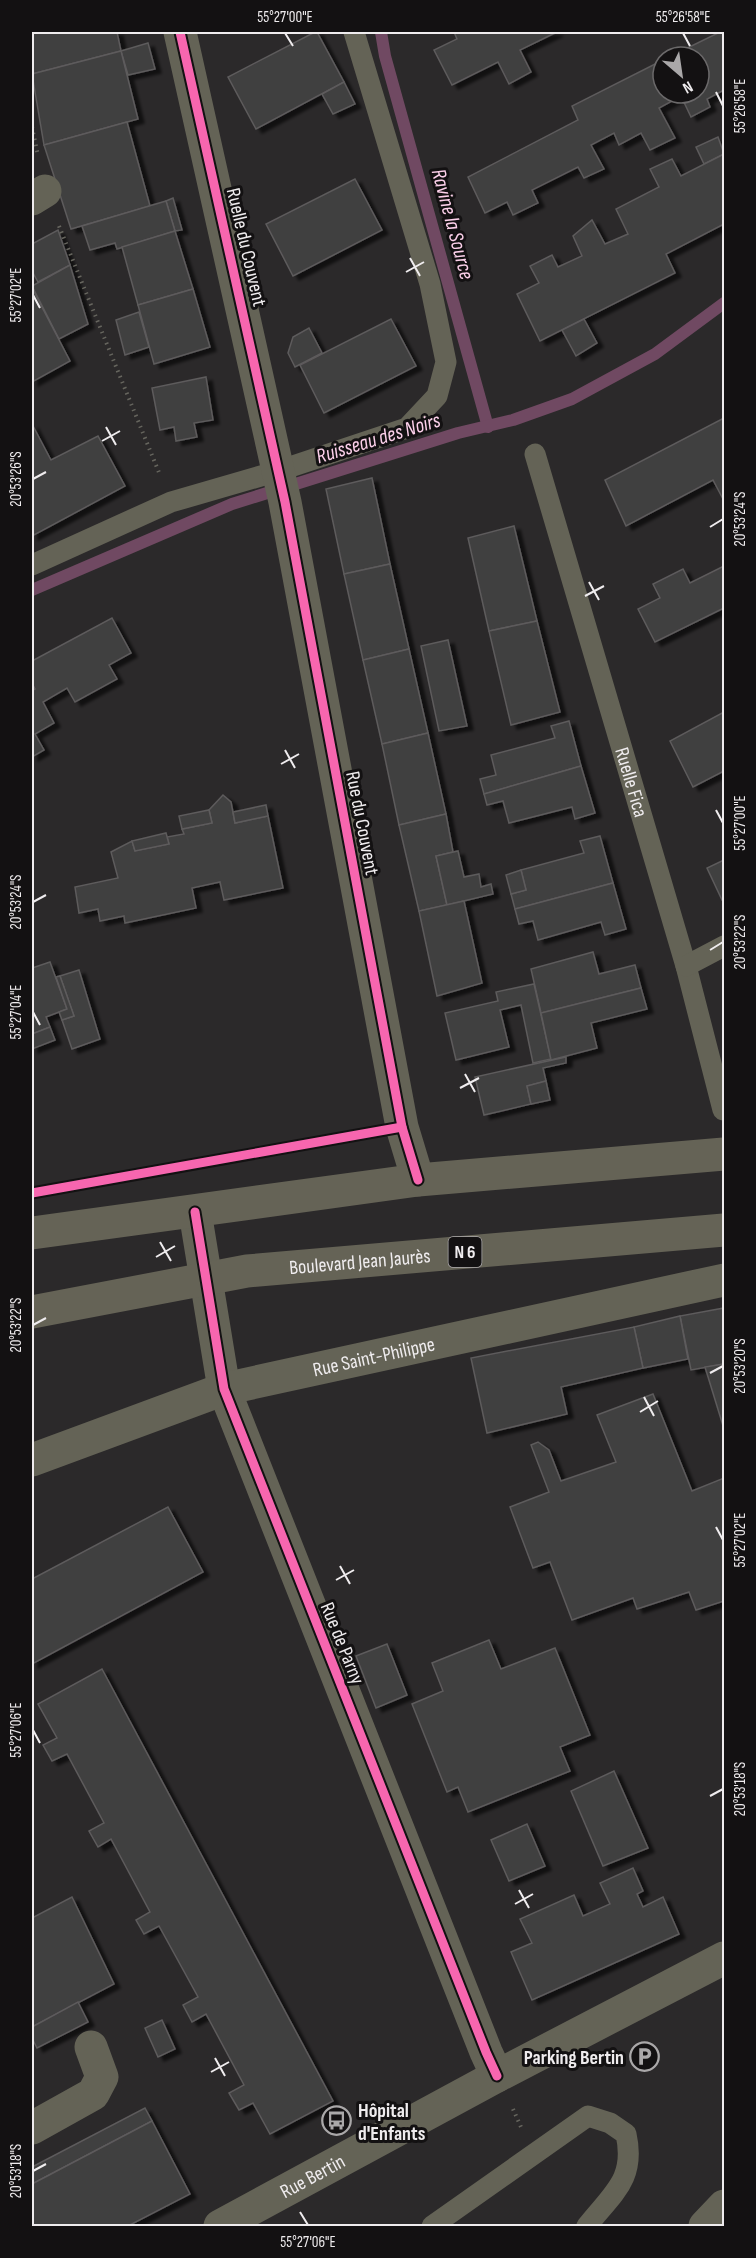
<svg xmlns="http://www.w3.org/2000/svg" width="756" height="2258" viewBox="0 0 756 2258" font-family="'Sofia Sans Condensed',sans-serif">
  <defs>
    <filter id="shadow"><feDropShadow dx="6" dy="4" stdDeviation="1.5" flood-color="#0009"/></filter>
  </defs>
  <rect width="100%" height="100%" fill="#2b292a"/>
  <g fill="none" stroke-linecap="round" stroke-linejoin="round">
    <!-- stream -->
    <g stroke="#704962" stroke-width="12">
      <polyline points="381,32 385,56 488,427"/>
      <polyline points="32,590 232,504 458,433 513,420 572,399 655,354 724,303"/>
    </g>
  </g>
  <!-- building -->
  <g fill="#413f40" stroke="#5d5b5c" stroke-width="1.5" filter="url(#shadow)">
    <polygon points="32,32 117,32 121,51 32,74"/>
    <polygon points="315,32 317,32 344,82 256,129 228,77"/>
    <polygon points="454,32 557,32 520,50 531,72 509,84 498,62 452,85 434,50 457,39"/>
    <polygon points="720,32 724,32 724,90 707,99 710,107 691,117 681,96 659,108 675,138 650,150 641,133 619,145 614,133 591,145 604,169 584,178 578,167 532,190 538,203 513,215 507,202 485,213 468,177 578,120 572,106 663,60 663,93 699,93 699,57 669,57"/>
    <polygon points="148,43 155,69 128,75 121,51"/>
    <polygon points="121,51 138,119 44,145 32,74"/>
    <polygon points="344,82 355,104 333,114 322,94"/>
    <polygon points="127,122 150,206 71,229 44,145"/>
    <polygon points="718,137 724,154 704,164 696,147"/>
    <polygon points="724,154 724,224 666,254 675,273 540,341 517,294 539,283 530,266 552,255 558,267 582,256 573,236 592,220 605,244 628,234 616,209 659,187 650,169 672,159 681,176"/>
    <polygon points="355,179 382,230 293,276 266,224"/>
    <polygon points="173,198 182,230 175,231 166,201"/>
    <polygon points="166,201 175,231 117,249 115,243 90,250 82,226"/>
    <polygon points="58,230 70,265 38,282 32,271 32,244"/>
    <polygon points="175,231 193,289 138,305 122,247"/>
    <polygon points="70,265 88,324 59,339 32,286"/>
    <polygon points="32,288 70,361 32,382"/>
    <polygon points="193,289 210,347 154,364 138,305"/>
    <polygon points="139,312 149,347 125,355 116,320"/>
    <polygon points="391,319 416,366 324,413 300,365"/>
    <polygon points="584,319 597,343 576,356 562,330"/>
    <polygon points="309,328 322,353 295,367 288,353 293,337"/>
    <polygon points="206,377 213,420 194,423 197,437 176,441 174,427 160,430 152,388"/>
    <polygon points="724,418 724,501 713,480 626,526 605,480"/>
    <polygon points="32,424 51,460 98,436 125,486 32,536"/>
    <polygon points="372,478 390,564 344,574 326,489"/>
    <polygon points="514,526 537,621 489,631 468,538"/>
    <polygon points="390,564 409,649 363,660 344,574"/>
    <polygon points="724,566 724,608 655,642 638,609 660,598 653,584 683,569 690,583"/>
    <polygon points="112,618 131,653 109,665 117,679 75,702 67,688 43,702 54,723 35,734 44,750 32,757 32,691 35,689 32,683 32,661"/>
    <polygon points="537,621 560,712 511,725 489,631"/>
    <polygon points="448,640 467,726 439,731 421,646"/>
    <polygon points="409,649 428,733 382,744 363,660"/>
    <polygon points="724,712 724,771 693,787 670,741"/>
    <polygon points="569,721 581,766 484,794 480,779 496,775 491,755 555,738 551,726"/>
    <polygon points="428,733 446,814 399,825 382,744"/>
    <polygon points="581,766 595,813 575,819 572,807 509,823 503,801 487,805 484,794"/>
    <polygon points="223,795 231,802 235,823 268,816 283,888 224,900 220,882 192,888 196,908 125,923 124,916 100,921 98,909 79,913 75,887 118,878 111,852 132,841 135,851 169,844 167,837 184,834 182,829 212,823 209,810"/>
    <polygon points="266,805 268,816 235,823 233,812"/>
    <polygon points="209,810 212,823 182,829 179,816"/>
    <polygon points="446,814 453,852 436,856 447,905 419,911 399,825"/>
    <polygon points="166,833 169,844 135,851 132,841"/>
    <polygon points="600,836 613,883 515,909 511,894 526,890 521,870 584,853 580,841"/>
    <polygon points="458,851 464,877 479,874 481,887 491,884 493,894 447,905 436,856"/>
    <polygon points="724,860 724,899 722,900 707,868"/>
    <polygon points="521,870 526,890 511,894 506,875"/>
    <polygon points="613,883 626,929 605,935 601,922 538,940 533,921 519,924 515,909"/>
    <polygon points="464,901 482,983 437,996 419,911"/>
    <polygon points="593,952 599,974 635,965 641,988 541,1013 531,969"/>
    <polygon points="50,962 67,1009 46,1017 50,1027 32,1034 32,968"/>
    <polygon points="79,970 100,1039 72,1049 62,1020 74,1016 60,976"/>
    <polygon points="60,976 74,1016 62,1020 59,1012 67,1009 56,977"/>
    <polygon points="534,984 551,1059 533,1063 521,1005 500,1010 509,1047 456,1060 445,1013 498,1001 496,992"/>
    <polygon points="641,988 647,1009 591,1023 597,1048 551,1060 541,1013"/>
    <polygon points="50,1027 55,1040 32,1049 32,1034"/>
    <polygon points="566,1057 566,1063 543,1068 546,1081 527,1086 531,1104 484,1115 475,1077"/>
    <polygon points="546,1081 550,1100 531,1104 527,1086"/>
    <polygon points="724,1308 724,1364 691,1370 680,1316"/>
    <polygon points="680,1316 688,1359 643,1368 634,1327"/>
    <polygon points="634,1327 643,1368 561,1387 567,1414 487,1433 471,1358"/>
    <polygon points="724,1364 724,1429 705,1367"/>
    <polygon points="653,1394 692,1491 724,1478 724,1601 696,1610 689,1592 637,1609 633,1598 572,1620 550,1562 533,1568 510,1507 549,1492 531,1445 538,1442 549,1450 561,1481 616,1462 597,1415"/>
    <polygon points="168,1507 203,1572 32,1664 32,1579"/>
    <polygon points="489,1640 501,1669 555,1648 590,1735 560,1747 570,1771 468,1812 458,1787 447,1792 412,1704 443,1691 432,1663"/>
    <polygon points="387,1644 407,1695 376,1708 356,1656"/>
    <polygon points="102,1669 333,2101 270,2134 253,2103 239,2110 229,2093 244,2085 206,2014 192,2022 183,2005 198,1997 159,1926 144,1934 136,1920 150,1912 111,1839 98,1847 89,1831 104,1823 67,1754 52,1761 43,1745 57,1738 38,1704"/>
    <polygon points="614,1771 648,1848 603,1866 571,1791"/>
    <polygon points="527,1824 545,1866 509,1881 491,1840"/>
    <polygon points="633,1868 643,1891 637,1894 643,1907 663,1897 679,1934 532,2000 511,1952 532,1943 520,1919 574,1895 583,1916 610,1904 600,1883"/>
    <polygon points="72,1897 114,1984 32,2027 32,1918"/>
    <polygon points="78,2002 88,2022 37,2048 32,2038 32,2027"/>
    <polygon points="162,2020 175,2049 158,2057 145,2028"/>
    <polygon points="145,2108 152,2121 32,2184 32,2167"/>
    <polygon points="152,2121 190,2194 128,2226 32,2226 32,2184"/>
  </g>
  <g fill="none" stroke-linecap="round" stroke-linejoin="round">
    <!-- path -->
    <g stroke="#66655e" stroke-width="4" stroke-dasharray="1.5 4.5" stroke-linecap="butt">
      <polyline points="32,127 38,156"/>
      <polyline points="59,226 160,475"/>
      <polyline points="513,2109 521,2127"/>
    </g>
    <!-- lane -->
    <g stroke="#646356" stroke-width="21">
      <path id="s1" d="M535,454l151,512 37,144"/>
      <polyline points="32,565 171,502 278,471 407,428 437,396 446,362 430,284 354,32"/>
      <polyline points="686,966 724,946"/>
      <path d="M432,2226l156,-110 22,7 16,11c10,45 -13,59 -39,92"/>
    </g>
    <!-- street -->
    <g stroke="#646356" stroke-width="33">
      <polyline points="180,32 285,502 402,1127 418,1180"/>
      <polyline points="32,199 45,191"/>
      <polyline points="195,1212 224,1389 486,2052 497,2076"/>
      <path id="s2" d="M32,1460l192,-71 500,-109"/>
      <polyline points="32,2128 93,2094 102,2077 91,2047"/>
      <path id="s3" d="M220,2226l277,-150 227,-118"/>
      <polyline points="705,2226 724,2206"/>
    </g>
    <!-- primary -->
    <g stroke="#656356" stroke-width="33">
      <polyline points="32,1233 418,1180 724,1154"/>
      <path id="s4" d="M32,1312l215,-41 477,-41"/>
    </g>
    <defs>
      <g id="cycleway">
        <polyline points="180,32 285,502 402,1127 418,1180"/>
        <polyline points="32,1193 402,1127"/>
        <polyline points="195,1212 224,1389 486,2052 497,2076"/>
      </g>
    </defs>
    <!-- cycleway casing -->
    <use href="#cycleway" stroke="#131112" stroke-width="13"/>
    <!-- cycleway -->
    <use href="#cycleway" stroke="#f766af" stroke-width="9"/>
  </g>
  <!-- ticks -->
  <path fill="none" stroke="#efecee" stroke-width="2" d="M285,33l8,13M683,33l7,13M716,92l7,14M410,258l10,18M406,272l18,-10M33,295l7,13M106,427l10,18M102,441l18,-10M33,479l13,-7M710,527l13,-8M589,582l10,18M585,596l19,-10M285,750l10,18M281,764l18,-10M716,810l7,13M33,902l13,-7M710,950l13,-8M33,1012l7,13M465,1074l10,18M460,1088l19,-10M160,1242l11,19M156,1257l19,-11M33,1325l13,-7M710,1373l13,-7M644,1397l10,19M640,1412l18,-11M716,1527l7,13M340,1566l10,18M336,1580l18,-10M33,1730l7,13M710,1796l13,-7M519,1890l10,18M515,1904l18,-10M215,2058l10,18M211,2072l18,-10M33,2171l13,-7M300,2212l8,13"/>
  <!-- icons -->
  <defs>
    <symbol id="parking-ring" viewBox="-11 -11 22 22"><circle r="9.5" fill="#131112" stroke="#aaa8a9" stroke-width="1.5"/><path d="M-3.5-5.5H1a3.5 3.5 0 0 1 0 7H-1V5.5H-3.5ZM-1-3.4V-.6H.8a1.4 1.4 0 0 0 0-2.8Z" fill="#aaa8a9"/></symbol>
    <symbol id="bus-ring" viewBox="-11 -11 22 22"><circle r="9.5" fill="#131112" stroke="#aaa8a9" stroke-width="1.5"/><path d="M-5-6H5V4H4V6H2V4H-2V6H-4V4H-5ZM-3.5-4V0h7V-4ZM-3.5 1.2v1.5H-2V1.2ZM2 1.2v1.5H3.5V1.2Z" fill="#aaa8a9"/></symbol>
  </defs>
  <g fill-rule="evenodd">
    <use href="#parking-ring" x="628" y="2040" width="33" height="33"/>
    <use href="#bus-ring" x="320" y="2104" width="33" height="33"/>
  </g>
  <g text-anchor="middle" stroke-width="6" stroke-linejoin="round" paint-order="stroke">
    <!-- shield labels -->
    <rect fill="#131112" stroke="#adaaac" stroke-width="1.5" x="448.5" y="1237" width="33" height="30" rx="4.5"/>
    <g font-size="18" font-weight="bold" fill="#efecee">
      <text x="465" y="1258">N 6</text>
    </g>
    <!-- street labels -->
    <g font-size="20" fill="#efecee" stroke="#131112">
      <text transform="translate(247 247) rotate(77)" y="7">Ruelle du Couvent</text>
      <text dy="7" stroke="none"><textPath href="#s1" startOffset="342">Ruelle Fica</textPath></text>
      <text transform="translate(363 823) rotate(79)" y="7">Rue du Couvent</text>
      <text dy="7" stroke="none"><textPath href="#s4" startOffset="332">Boulevard Jean Jaurès</textPath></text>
      <text dy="7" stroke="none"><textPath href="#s2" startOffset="358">Rue Saint-Philippe</textPath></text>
      <text transform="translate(343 1643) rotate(68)" y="7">Rue de Parny</text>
      <text dy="7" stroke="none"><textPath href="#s3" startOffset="105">Rue Bertin</textPath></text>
    </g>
    <!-- poi labels -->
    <g font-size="20" font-weight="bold" fill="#efecee" stroke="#131112" text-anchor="end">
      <text x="624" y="2064">Parking Bertin</text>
      <text x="358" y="2117" text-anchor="start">Hôpital<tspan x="358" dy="23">d'Enfants</tspan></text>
    </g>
    <!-- water labels -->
    <g font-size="21" font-style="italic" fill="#fcd0ea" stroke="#131112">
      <text transform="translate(453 224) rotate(75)" y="7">Ravine la Source</text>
      <text transform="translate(378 438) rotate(-17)" y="7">Ruisseau des Noirs</text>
    </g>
  </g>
  <!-- border -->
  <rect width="756" height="2258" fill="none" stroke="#131112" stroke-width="66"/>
  <!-- north arrow -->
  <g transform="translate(681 75) rotate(151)"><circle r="28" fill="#131112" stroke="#6b696a" stroke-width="1.5"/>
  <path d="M0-4.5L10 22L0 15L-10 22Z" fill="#aaa8a9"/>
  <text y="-9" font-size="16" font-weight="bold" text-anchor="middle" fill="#efecee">N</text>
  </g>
  <rect x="33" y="33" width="690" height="2192" fill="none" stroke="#efecee" stroke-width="2"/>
  <g font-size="15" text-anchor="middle" fill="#efecee">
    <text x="285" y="22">55°27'00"E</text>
    <text x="683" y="22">55°26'58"E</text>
    <text transform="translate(740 106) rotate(-90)" y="5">55°26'58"E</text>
    <text transform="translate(16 295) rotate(-90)" y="5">55°27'02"E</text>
    <text transform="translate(16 479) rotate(-90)" y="5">20°53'26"S</text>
    <text transform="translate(740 519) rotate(-90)" y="5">20°53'24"S</text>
    <text transform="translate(740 823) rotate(-90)" y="5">55°27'00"E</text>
    <text transform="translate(16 902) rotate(-90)" y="5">20°53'24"S</text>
    <text transform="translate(740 942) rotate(-90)" y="5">20°53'22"S</text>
    <text transform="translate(16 1012) rotate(-90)" y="5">55°27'04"E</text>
    <text transform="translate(16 1325) rotate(-90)" y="5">20°53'22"S</text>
    <text transform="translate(740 1366) rotate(-90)" y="5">20°53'20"S</text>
    <text transform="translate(740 1540) rotate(-90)" y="5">55°27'02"E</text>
    <text transform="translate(16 1730) rotate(-90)" y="5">55°27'06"E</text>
    <text transform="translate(740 1789) rotate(-90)" y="5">20°53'18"S</text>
    <text transform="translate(16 2171) rotate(-90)" y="5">20°53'18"S</text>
    <text x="308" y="2247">55°27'06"E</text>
  </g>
</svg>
